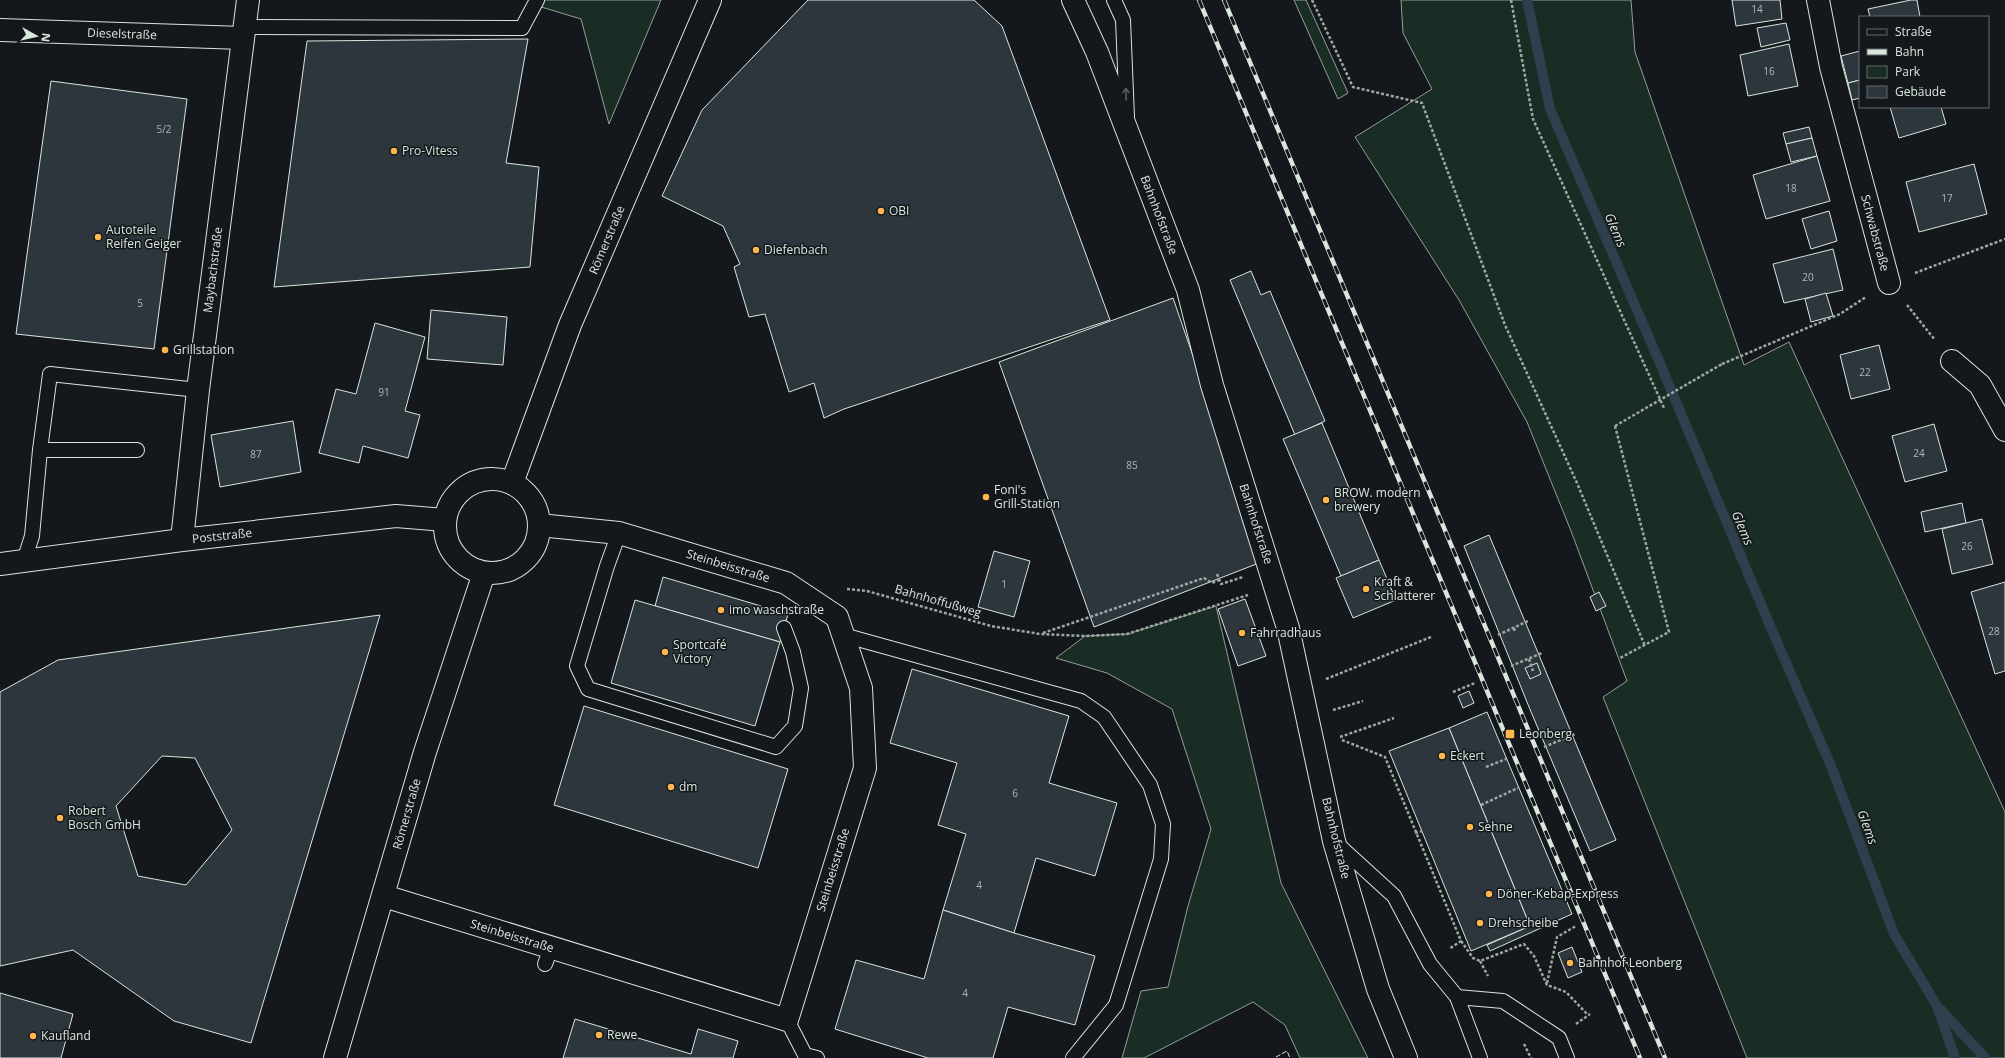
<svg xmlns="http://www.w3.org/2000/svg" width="2005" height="1058" viewBox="0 0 2005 1058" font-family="'Open Sans',sans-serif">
  <rect width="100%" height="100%" fill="#14181c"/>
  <!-- green -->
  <g fill="#1a2d24" stroke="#939e99">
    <polygon points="538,0 661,0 609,124 581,19 538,6"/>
    <polygon points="1294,0 1306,0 1348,93 1338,99"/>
    <polygon points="1401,0 1631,0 1635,52 1744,365 1789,342 2005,812 2005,1058 1747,1058 1603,697 1627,681 1571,531 1527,422 1459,300 1355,137 1432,89 1403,33"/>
    <polygon points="1216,606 1281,883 1368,1058 1300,1058 1285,1025 1253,1002 1144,1058 1122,1058 1141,991 1168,987 1188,906 1211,829 1172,709 1107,673 1056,658 1085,636 1128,634"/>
  </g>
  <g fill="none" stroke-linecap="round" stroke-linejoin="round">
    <!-- stream -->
    <g stroke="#2f3f4d" stroke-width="10">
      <polyline points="1527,0 1550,109 1659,361 1771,628 1831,766 1894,934 1937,1006 1955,1058"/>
      <polyline points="1940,1009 1985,1058"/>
    </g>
  </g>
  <!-- building -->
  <g fill="#2c363c" stroke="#d8e6dc" fill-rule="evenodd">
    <polygon points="808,0 974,0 1002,26 1110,320 844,409 824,418 814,383 789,392 765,314 749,317 734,267 740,264 723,226 662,196 702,110"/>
    <polygon points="1732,0 1780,0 1782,19 1736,26"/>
    <polygon points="1911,0 1917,0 1920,17 1870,17 1868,9"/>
    <polygon points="1786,23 1790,40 1761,47 1757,28"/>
    <polygon points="528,39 506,163 539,167 530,267 274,287 307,41"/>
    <polygon points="1789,44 1798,86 1748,96 1740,55"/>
    <polygon points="1860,51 1860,80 1848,83 1841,56"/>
    <polygon points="1860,80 1860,98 1852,100 1848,83"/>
    <polygon points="51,81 187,99 154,349 16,334"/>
    <polygon points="1890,107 1941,107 1946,124 1899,138"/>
    <polygon points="1809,127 1812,138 1786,144 1783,133"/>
    <polygon points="1812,138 1817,156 1791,162 1786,144"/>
    <polygon points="1817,156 1830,201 1766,219 1753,175"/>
    <polygon points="1974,164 1987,214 1919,232 1906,182"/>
    <polygon points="1829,211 1837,241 1811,249 1802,219"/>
    <polygon points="1833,249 1843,290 1784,303 1773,264"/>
    <polygon points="1251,271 1261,295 1270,291 1325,421 1295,435 1230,280"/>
    <polygon points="1826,293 1833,316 1811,322 1805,299"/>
    <polygon points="1173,298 1203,385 1259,563 1094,627 999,362"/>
    <polygon points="431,310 507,317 503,365 427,359"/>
    <polygon points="375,323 425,337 405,411 420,415 408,458 363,446 359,463 319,453 336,389 356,394"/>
    <polygon points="1879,345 1890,389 1851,399 1840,355"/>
    <polygon points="293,421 301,472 220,487 211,435"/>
    <polygon points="1322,423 1379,560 1341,576 1283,439"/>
    <polygon points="1934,424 1947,471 1905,482 1892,436"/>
    <polygon points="1962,503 1966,523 1925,532 1921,512"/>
    <polygon points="1982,519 1993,564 1952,574 1942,529"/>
    <polygon points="1489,535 1616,840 1590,851 1529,707 1464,546"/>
    <polygon points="994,551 1030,561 1014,617 978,607"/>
    <polygon points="1379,560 1396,600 1353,618 1336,578"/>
    <polygon points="663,577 788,614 780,642 655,606"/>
    <polygon points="2005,582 2005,671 1995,674 1971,592"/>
    <polygon points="1599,592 1606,606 1596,611 1590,597"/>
    <polygon points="1245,599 1266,656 1238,666 1218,609"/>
    <polygon points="635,600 780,642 755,726 611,683"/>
    <path d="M380,615l-129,428 -77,-22 -101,-71 -73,16v-274l58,-32zM162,756l33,2 37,72 -46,55 -48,-9 -22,-70z"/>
    <polygon points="1537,663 1541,674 1530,679 1525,668"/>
    <polygon points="912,669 1069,716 1049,783 1117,803 1095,876 1036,858 1014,933 943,910 966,834 938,825 957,763 890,743"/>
    <polygon points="1469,691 1474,703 1463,708 1458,696"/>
    <polygon points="584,706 788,769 758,868 554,805"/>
    <polygon points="1487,712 1572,914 1490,951 1487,945 1530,926 1449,728"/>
    <polygon points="1449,728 1530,926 1471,951 1389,751"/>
    <polygon points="943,910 1014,933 1095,956 1075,1025 1008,1007 993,1058 928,1058 835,1029 856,960 924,979"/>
    <polygon points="1572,947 1582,972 1568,978 1558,953"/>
    <polygon points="0,993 73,1014 61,1058 0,1058"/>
    <polygon points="575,1019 691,1054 698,1029 738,1041 733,1058 563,1058"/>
  </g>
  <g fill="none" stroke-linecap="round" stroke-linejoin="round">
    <defs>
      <g id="lane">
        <polyline points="1114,0 1123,20 1127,117"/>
        <polyline points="245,27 522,28 537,0"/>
        <polyline points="137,450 40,450 50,374 198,390"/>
        <polyline points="619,533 607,566 577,666 588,689 776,747 795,726 801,688 793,652 784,628"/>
        <polyline points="24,561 32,536 40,450"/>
        <polyline points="843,635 1081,701 1104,717 1150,785 1163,824 1161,859 1116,1005 1073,1058"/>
        <polyline points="1336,843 1394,896 1430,964 1457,997 1480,1058"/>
        <polyline points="545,964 551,948"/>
        <polyline points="1457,997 1503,1001 1559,1038 1567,1058"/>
        <polyline points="787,1020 805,1055 817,1058"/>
      </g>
      <g id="street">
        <polyline points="1818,0 1831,67 1889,283"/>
        <polyline points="0,30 243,38"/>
        <polyline points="1952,361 1980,385 2005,430"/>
        <polyline points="182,540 198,390 248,0"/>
        <polyline points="0,564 182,540 396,516 445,520"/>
        <polyline points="384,896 787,1020 865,768 861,688 837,617 786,583 619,533 539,525"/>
      </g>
      <g id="secondary">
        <polyline points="1073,0 1097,52 1188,290 1212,385 1288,628 1334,841 1378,989 1406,1058"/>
        <circle cx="492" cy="526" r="47"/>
        <polyline points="512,483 570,325 710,0"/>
        <polyline points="335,1058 425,752 484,573"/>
      </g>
    </defs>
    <!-- lane casing -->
    <use href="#lane" stroke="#d8e6dc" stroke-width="16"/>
    <!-- street casing -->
    <use href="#street" stroke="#d8e6dc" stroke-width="24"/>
    <!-- secondary casing -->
    <use href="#secondary" stroke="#d8e6dc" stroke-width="24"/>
    <!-- path -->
    <g stroke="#9da8a2" stroke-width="2.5" stroke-dasharray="3 2" stroke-linecap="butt">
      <polyline points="1312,0 1353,87 1422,103 1505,325 1577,483 1645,646"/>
      <polyline points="1511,0 1533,119 1664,408"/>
      <polyline points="1915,273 2005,239"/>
      <polyline points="1907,305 1935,340"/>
      <polyline points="1722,364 1840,314 1866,297"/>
      <polyline points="1615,426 1669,632 1620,658"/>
      <polyline points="1217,574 1221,584 1243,577"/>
      <polyline points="847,589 867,591 991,626 1040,634 1085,636 1127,634 1248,595"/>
      <polyline points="1514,628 1515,632"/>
      <polyline points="1043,633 1204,578 1212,583 1219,580"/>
      <polyline points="1498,635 1528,621"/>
      <polyline points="1529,659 1533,671"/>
      <polyline points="1511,666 1542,653"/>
      <polyline points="1326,679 1431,637"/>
      <polyline points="1453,692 1475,683"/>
      <polyline points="1333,710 1363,701"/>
      <polyline points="1560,735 1561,739"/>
      <polyline points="1340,737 1394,718"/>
      <polyline points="1342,740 1385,757 1461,941 1449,949"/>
      <polyline points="1544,747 1575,734"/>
      <polyline points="1486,767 1506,759"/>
      <polyline points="1481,805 1518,788"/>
      <polyline points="1415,833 1422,831"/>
      <polyline points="1461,941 1473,958 1480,961 1524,944 1534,956 1547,985 1566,992 1588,1015"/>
      <polyline points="1480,961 1488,976"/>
      <polyline points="1547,983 1557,937 1576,926"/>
      <polyline points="1576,1024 1590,1014"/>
      <polyline points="1524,1044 1531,1058"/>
    </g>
    <!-- lane -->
    <use href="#lane" stroke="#14181c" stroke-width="14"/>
    <!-- street -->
    <use href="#street" stroke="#14181c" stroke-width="22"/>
    <!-- secondary -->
    <use href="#secondary" stroke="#14181c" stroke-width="22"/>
    <defs>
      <g id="rail">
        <polyline points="1199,0 1640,1058"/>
        <polyline points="1224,0 1665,1058"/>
      </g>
    </defs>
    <!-- rail casing -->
    <use href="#rail" stroke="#d8e6dc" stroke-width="4.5"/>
    <!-- rail -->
    <use href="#rail" stroke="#14181c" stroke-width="3" stroke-dasharray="9" stroke-linecap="butt"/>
    <!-- path-bridge -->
    <polyline stroke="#9da8a2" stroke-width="2.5" stroke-dasharray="3 2" stroke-linecap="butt" points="1615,426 1722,364"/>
    <!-- fence -->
    <polyline stroke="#d8e6dc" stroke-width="1" stroke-dasharray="5 2" stroke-linecap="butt" points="1276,1057 1287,1051 1290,1058"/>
  </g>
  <!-- one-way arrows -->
  <defs><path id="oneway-shaft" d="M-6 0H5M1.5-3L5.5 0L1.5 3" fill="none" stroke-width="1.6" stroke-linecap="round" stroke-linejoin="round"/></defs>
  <use stroke="#59605f" href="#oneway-shaft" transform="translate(1126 94) rotate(-92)"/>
  <!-- markers -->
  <g fill="#ffb74d" stroke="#14181c" stroke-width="1.5">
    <circle cx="394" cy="151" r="4"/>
    <circle cx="881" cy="211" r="4"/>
    <circle cx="98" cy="237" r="4"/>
    <circle cx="756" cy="250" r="4"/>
    <circle cx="165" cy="350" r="4"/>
    <circle cx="986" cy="497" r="4"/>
    <circle cx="1326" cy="500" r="4"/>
    <circle cx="1366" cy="589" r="4"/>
    <circle cx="721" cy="610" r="4"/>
    <circle cx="1242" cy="633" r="4"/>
    <circle cx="665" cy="652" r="4"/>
    <rect x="1505" y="729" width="10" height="10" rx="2"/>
    <circle cx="1442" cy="756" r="4"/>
    <circle cx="671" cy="787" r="4"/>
    <circle cx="60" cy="818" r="4"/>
    <circle cx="1470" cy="827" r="4"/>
    <circle cx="1489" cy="894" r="4"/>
    <circle cx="1480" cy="923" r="4"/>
    <circle cx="1570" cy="963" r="4"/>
    <circle cx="599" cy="1035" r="4"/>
    <circle cx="33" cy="1036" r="4"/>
  </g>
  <g text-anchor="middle" stroke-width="3" stroke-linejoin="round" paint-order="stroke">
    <!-- number labels -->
    <g font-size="10" fill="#adbab4">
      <text x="1757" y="13">14</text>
      <text x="1769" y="75">16</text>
      <text x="164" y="133">5/2</text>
      <text x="1791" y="192">18</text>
      <text x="1947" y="202">17</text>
      <text x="1808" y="281">20</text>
      <text x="140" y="307">5</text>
      <text x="1865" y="376">22</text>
      <text x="384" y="396">91</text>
      <text x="1919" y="457">24</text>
      <text x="256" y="458">87</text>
      <text x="1132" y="469">85</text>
      <text x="1967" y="550">26</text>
      <text x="1004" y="588">1</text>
      <text x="1994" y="635">28</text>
      <text x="1015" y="797">6</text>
      <text x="979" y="889">4</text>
      <text x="965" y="997">4</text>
    </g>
    <!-- street labels -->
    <g font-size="12" fill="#d8e6dc" stroke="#14181c">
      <text transform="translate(122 34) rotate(2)" y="4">Dieselstraße</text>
      <text transform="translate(1159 215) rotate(69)" y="4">Bahnhofstraße</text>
      <text transform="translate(1875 233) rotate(75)" y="4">Schwabstraße</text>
      <text transform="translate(607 240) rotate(-67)" y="4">Römerstraße</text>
      <text transform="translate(213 270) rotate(-83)" y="4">Maybachstraße</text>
      <text transform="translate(1256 524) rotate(72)" y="4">Bahnhofstraße</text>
      <text transform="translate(222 536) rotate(-6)" y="4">Poststraße</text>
      <text transform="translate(728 566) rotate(17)" y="4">Steinbeisstraße</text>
      <text transform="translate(938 601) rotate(16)" y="4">Bahnhoffußweg</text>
      <text transform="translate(407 814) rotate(-74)" y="4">Römerstraße</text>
      <text transform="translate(1336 838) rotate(76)" y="4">Bahnhofstraße</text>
      <text transform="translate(833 870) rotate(-73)" y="4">Steinbeisstraße</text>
      <text transform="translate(512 936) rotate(17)" y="4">Steinbeisstraße</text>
    </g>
    <!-- poi labels -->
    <g font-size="12" fill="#d8e6dc" stroke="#14181c" text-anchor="start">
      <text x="402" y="155">Pro-Vitess</text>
      <text x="889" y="215">OBI</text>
      <text x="106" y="234">Autoteile<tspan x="106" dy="14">Reifen Geiger</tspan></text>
      <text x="764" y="254">Diefenbach</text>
      <text x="173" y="354">Grillstation</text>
      <text x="994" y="494">Foni's<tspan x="994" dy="14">Grill-Station</tspan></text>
      <text x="1334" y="497">BROW. modern<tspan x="1334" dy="14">brewery</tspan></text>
      <text x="1374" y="586">Kraft &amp;<tspan x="1374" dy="14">Schlatterer</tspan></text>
      <text x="729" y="614">imo waschstraße</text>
      <text x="1250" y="637">Fahrradhaus</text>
      <text x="673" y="649">Sportcafé<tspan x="673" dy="14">Victory</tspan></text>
      <text x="1519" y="738">Leonberg</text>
      <text x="1450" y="760">Eckert</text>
      <text x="679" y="791">dm</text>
      <text x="68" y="815">Robert<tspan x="68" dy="14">Bosch GmbH</tspan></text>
      <text x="1478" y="831">Sehne</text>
      <text x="1497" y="898">Döner-Kebap-Express</text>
      <text x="1488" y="927">Drehscheibe</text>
      <text x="1578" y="967">Bahnhof Leonberg</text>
      <text x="607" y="1039">Rewe</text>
      <text x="41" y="1040">Kaufland</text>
    </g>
    <!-- water labels -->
    <g font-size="13" font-style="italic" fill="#d8e6dc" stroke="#14181c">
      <text transform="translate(1616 230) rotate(67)" y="5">Glems</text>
      <text transform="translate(1743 528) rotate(67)" y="5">Glems</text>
      <text transform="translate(1868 827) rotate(70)" y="5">Glems</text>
    </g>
  </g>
  <!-- legend -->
  <rect x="1859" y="16" width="130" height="92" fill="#14181c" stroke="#626a69"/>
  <rect x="1867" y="29" width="20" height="6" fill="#14181c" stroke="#626a69"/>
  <text x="1895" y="36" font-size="12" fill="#d8e6dc">Straße</text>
  <rect x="1867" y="49" width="20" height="6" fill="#d8e6dc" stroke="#626a69"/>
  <text x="1895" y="56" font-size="12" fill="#d8e6dc">Bahn</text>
  <rect x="1867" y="66" width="20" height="12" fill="#1a2d24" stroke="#626a69"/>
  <text x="1895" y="76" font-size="12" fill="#d8e6dc">Park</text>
  <rect x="1867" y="86" width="20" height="12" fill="#2c363c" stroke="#626a69"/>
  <text x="1895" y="96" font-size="12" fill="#d8e6dc">Gebäude</text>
  <!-- north arrow -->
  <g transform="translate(36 36) rotate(98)" stroke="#14181c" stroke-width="3" paint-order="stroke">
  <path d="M0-3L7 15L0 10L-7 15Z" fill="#d8e6dc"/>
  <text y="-6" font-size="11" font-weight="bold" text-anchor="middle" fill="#d8e6dc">N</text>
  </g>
</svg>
